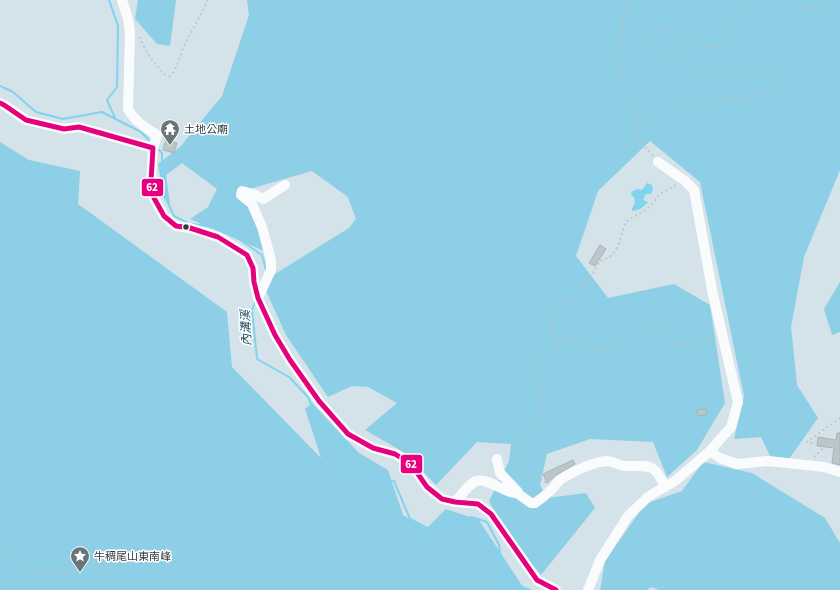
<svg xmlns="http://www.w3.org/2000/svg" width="840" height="590" viewBox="0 0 840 590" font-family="'Source Sans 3','Noto Sans TC',sans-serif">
  <rect width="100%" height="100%" fill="#d4e2e9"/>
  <!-- forest -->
  <g fill="#8ccfe7">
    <polygon points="138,0 176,0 170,46 157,44 135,19"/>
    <polygon points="247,0 840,0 840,170 804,257 791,327 797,385 818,418 789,459 770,456 761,437 734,439 744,396 700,182 650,141 598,191 576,256 608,298 674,284 710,305 725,403 697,450 667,477 653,442 590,439 547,454 540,485 547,498 586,493 595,508 541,575 508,536 489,501 509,461 511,444 477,442 436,485 405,453 365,430 397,403 368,387 352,386 328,397 286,335 262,282 349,228 356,219 348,197 312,171 250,189 264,251 190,219 208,207 217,189 182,163 166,175 170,204 164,199 158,164 180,147 222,96 249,15"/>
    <polygon points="0,142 29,160 80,171 78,204 227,312 232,367 321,458 305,409 312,403 359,453 388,470 403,515 426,529 446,509 479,520 523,587 528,590 0,590"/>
    <polygon points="840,282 840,332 832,335 824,309"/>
    <polygon points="703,462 752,473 825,518 840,543 840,590 659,590 651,587 647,590 600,590 605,561 645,504 682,491"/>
  </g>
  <!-- water -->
  <path fill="#81d3ef" d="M647,183l5,2 1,5 -2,4h-5l-3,6 5,2c-5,6 -9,8 -16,9v-3l3,-4 -1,-7 -2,-1 -1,-4 6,-3 5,1z"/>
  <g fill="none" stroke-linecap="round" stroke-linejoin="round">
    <!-- stream -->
    <g stroke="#81d3ef" stroke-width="2">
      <polyline points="109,0 118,26 117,87 107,100 115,118"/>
      <polyline points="0,86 13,92 36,112 63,119 102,112 141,132 150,141"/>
      <polyline points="159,150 162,153 162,190 174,216 188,223"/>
      <polyline points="192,224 223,228 262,255 266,270"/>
      <polyline points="255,302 252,310 257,359 289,377 308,397 318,420 340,438 352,469 367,477 394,481 410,519 427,528 472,517 487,522 499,545 502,569 512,583 530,590"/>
    </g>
  </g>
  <!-- building -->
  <g fill="#bbc6cb" stroke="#a9b3b8">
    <polygon points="166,140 177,143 174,153 163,150"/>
    <polygon points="600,245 606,249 595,266 589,263"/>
    <polygon points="706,409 706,415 698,416 697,410"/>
    <polygon points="837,433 840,433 840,465 832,463 834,448 817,446 818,437 836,440"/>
    <polygon points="573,460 575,464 556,475 547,483 543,474"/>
  </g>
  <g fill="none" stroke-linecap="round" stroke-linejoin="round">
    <!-- path -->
    <g stroke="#bcc2c3" stroke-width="1.5" stroke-dasharray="2 3" stroke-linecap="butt">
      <polyline points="626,0 623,21 622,43 619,59 622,82 629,108 639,123"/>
      <polyline points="796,0 803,10 822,7 826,0"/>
      <path d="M139,37l10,19 15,18 3,2h3c9,-9 10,-24 16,-34 7,-14 16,-27 21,-42"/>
      <path d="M653,156l-19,-23c2,-3 3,-8 6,-10 13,-11 73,-24 91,-26 6,0 12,1 18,0 14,-2 33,-6 38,-20 -5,-7 -11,-7 -19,-9l-66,3 -23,-14 -7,-3h-17l-6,-5 -2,-7 1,-8 4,-6c22,1 43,22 63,19 5,-1 10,-6 13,-9l6,-22 6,-10 11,-6"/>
      <path d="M676,185l-16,9 -8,10 -6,6 -18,10 -3,4 -7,22 -5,8 -3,3 -10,4 -8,14 -12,13 -2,9c-24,12 -27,10 -26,38 8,4 16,5 24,7 11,4 22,13 34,7 14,-6 24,-21 41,-20 7,1 14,4 19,8 2,2 4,5 7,7 8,4 30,-3 39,-6"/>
      <polyline points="814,457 826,446 807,442 840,418"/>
      <polyline points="546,483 538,477 531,477 528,475 522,462 514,450 527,435 530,428 536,423 544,405 541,392 532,376 531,370 536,360 557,348 556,337"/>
      <polyline points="0,537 8,550 10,562 27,566 48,575 70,575 89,564 105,562 109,582 108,590"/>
    </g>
    <!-- minor -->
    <g stroke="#f9fbfc" stroke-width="10">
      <path d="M122,0l6,19 2,13 -2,77c6,12 18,19 29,26l-4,13"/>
      <polyline points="0,103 4,105 26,120 64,129 79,127 153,148 151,181 154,198 164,216 176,226 190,228 218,237 247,255 253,268 254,282 258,298 275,335 290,360 319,401 348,434 373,448 395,454 411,464 427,487 442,499 455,502 478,504 491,514 537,580 556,590"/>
      <polyline points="258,298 271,270 271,260 262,227 252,204 241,195 242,191 256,195 263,199 285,185"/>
      <polyline points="710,451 720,458 737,464 768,461 824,467 840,472"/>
      <path d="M517,493l14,10h4c6,-4 12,-9 17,-14 3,-2 5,-7 8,-9 10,-7 33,-18 46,-19 7,0 13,5 21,5 23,0 28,-3 38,21"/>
      <path d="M455,502c24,-29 21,-25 55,-10l4,1 4,-1 -18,-19 -3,-14"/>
      <polyline points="588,590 600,560 628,516 649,496 675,481 710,451 731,427 738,402 713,295 694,190 685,181 658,162"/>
    </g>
    <defs>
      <polyline id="bus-1" points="0,103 4,105 26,120 64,129 79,127 153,148 151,181 154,198 164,216 176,226 190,228 218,237 247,255 253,268 254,282 258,298 275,335 290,360 319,401 348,434 373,448 395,454 411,464 427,487 442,499 455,502 478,504 491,514 537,580 556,590"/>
    </defs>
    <!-- bus-1 casing -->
    <use href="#bus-1" stroke="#fff" stroke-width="8"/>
    <!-- bus-1 -->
    <use href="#bus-1" stroke="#e5007d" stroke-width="5"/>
  </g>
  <!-- icons -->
  <defs>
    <symbol id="temple-pin" viewBox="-11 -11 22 30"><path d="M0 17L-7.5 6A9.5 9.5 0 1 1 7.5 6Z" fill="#6a757a" stroke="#fff"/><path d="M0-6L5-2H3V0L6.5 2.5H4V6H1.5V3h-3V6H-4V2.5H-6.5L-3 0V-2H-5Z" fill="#fff"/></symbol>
    <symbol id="sight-pin" viewBox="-11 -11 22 30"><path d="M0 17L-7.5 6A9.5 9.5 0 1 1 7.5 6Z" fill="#6a757a" stroke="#fff"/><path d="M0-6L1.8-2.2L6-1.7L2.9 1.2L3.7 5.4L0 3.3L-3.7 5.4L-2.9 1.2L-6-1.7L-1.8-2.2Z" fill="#fff"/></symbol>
  </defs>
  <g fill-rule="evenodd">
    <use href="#temple-pin" x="159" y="118" width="22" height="30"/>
    <use href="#sight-pin" x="69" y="545" width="22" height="30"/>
  </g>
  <!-- markers -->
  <circle fill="#313b3f" stroke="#fff" stroke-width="1.5" cx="186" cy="227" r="3.5"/>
  <g text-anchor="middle" stroke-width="3" stroke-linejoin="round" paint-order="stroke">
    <!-- poi labels -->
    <g font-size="11" fill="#313b3f" stroke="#fff" text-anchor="start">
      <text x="184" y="133">土地公廟</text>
      <text x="94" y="560">牛稠尾山東南峰</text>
    </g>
    <!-- water labels -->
    <g font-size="12" font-style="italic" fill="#1e4d5d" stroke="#fff">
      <text transform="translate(246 328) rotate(-92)" y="4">內溝溪</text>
    </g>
  </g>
  <g stroke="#fff" stroke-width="1.5">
    <rect x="141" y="178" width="23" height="19" rx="4" fill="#e5007d"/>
    <rect x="400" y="454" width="23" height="20" rx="4" fill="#e5007d"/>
  </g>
  <g font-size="11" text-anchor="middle" font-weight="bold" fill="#fff">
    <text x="152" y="191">62</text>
    <text x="411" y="468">62</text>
  </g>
</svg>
